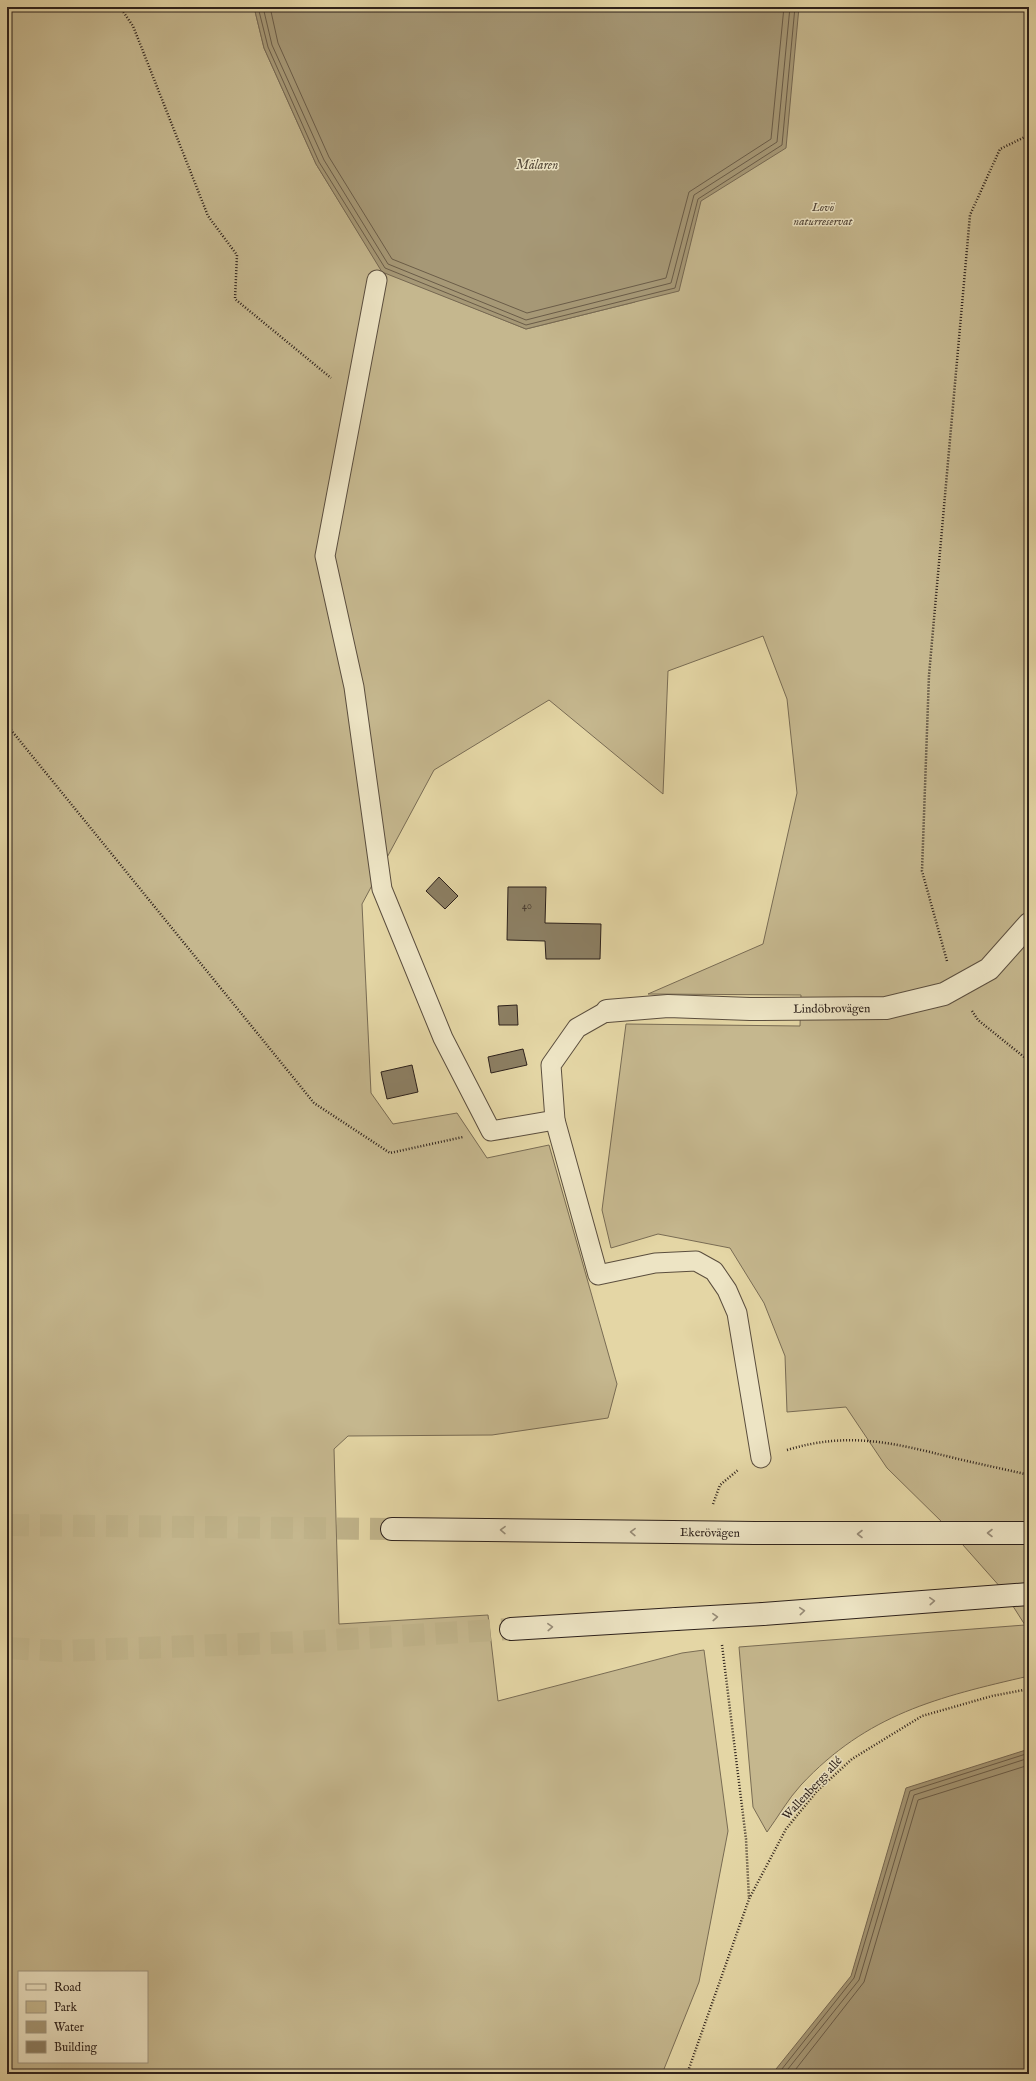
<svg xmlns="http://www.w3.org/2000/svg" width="1036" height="2081" viewBox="0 0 1036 2081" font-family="'IM FELL English',serif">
  <rect width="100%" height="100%" fill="#e4d6a5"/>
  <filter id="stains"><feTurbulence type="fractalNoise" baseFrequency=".005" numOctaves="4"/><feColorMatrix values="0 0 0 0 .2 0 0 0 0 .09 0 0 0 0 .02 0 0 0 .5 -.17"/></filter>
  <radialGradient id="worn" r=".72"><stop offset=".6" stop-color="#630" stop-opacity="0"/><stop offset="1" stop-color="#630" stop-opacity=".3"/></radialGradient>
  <!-- green -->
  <path fill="#c5b78e" stroke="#796c54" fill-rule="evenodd" d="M7,7h247l10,41 52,116 66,107 144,58 109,-27 -116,-295h510v1669c-91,21 -162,38 -228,109 -13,14 -23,32 -34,47l-14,-25 -14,-160 286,-22 -23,-36 -55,-62 -60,-59 -41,-61 -59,5 -2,-56 -21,-53 -34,-55 -72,-14 -47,14 -9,-38 24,-186 174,2 1,-31 -153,-1 115,-50 34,-151 -10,-94 -24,-63 -95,35 -5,123 -114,-94 -115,70 -72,134 9,189 22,31 64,-11 30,45 62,-13 68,239 -9,34 -116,17 -144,1 -14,13 5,175 149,-9 10,86 184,-48 22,-3 24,181 -29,151 -37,92h-655zM19,1972h128v90h-128z"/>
  <!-- water -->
  <g fill="#a69876" stroke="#766852">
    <polygon points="254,7 799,7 786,148 701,201 679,291 526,329 382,272 316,164 264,48"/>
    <polygon points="1029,1749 1029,2074 772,2074 851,1976 906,1788"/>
  </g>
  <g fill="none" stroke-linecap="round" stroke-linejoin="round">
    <!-- shore -->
    <g stroke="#6a5c48" stroke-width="1">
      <polyline points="258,7 268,47 319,162 385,268 526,325 675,288 698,199 782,145 795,7"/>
      <polyline points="263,7 272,45 324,160 388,264 526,320 671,283 694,195 777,142 790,7"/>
      <polyline points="270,7 278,43 329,157 392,259 527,313 666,278 689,192 771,139 784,7"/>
      <polyline points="778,2074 854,1978 910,1791 1029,1753"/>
      <polyline points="784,2074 859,1980 914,1795 1029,1758"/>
      <polyline points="792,2074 864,1982 918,1800 1029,1765"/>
    </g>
  </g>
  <!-- building -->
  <g fill="#8c7f63" stroke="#2d211b">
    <polygon points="439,877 458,896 445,909 426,891"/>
    <polygon points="508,887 546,887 545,923 601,924 600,959 546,959 545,941 507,940"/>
    <polygon points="517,1005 518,1025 499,1025 498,1006"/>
    <polygon points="523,1049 527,1065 491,1073 488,1057"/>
    <polygon points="412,1065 418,1092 387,1099 381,1072"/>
  </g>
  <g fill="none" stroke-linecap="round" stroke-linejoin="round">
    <!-- secondary-tunnel -->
    <g stroke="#bfb289" stroke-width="22" stroke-dasharray="22 11" stroke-linecap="butt">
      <polyline points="7,1525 392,1529"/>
      <polyline points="7,1648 60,1651 300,1642 511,1629"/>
    </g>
    <defs>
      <g id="service">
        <polyline points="377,280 325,556 354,687 382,889 443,1038 491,1131 555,1120"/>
        <polyline points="607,1011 577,1028 551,1065 555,1120 598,1275 655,1263 696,1261 714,1271 727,1290 737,1313 761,1458"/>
      </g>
      <g id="minor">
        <path id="s1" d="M607,1011l61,-5 82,3 136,-1 58,-14 45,-25 40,-45"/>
      </g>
      <g id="secondary">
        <polyline points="392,1529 672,1532"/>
        <polyline points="755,1533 1029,1533"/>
        <polyline points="763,1614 1029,1594"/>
        <polyline points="511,1629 676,1619"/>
      </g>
    </defs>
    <!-- service casing -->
    <use href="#service" stroke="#5b4e3e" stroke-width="21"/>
    <!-- minor casing -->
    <use href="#minor" stroke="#5b4e3e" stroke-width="24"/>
    <!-- secondary casing -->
    <use href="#secondary" stroke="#2d211b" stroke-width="24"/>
    <!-- path -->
    <g stroke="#2d211b" stroke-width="2.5" stroke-dasharray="1 2" stroke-linecap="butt">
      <polyline points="120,7 133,26 208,216 237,255 235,299 331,378"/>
      <polyline points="7,725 314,1103 390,1153 463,1137"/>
      <polyline points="947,961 922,871 929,675 970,215 1000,149 1029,135"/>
      <polyline points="972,1011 978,1020 1029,1061"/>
      <path d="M787,1450c62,-19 107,-7 167,8 25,6 50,11 75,17"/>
      <polyline points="713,1504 720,1485 738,1470"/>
      <polyline points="722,1645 746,1839 749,1899"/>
      <polyline points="687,2074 749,1899 786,1829 817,1791 852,1759 922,1716 992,1696 1029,1689"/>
    </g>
    <!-- service -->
    <use href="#service" stroke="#ede4c4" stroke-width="19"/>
    <!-- minor -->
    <use href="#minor" stroke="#ede4c4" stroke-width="22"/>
    <!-- secondary -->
    <use href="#secondary" stroke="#ede4c4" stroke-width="22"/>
    <defs>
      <g id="secondary-bridge">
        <path id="s2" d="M672,1532l83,1"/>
        <polyline points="676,1619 763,1614"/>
      </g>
    </defs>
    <!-- secondary-bridge casing -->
    <use href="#secondary-bridge" stroke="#2d211b" stroke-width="24" stroke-linecap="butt"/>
    <!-- secondary-bridge -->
    <use href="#secondary-bridge" stroke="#ede4c4" stroke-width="22"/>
  </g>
  <!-- one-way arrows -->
  <defs><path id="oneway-chevron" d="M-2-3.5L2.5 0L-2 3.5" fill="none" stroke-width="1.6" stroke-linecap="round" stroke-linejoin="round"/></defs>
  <g stroke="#978c78">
    <use href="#oneway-chevron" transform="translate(503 1530) rotate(-179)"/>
    <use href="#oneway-chevron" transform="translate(633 1532) rotate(-179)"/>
    <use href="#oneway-chevron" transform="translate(990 1533) rotate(180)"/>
    <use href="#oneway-chevron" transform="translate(860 1534) rotate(180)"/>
    <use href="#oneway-chevron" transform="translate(932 1601) rotate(-4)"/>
    <use href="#oneway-chevron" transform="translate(802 1611) rotate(-5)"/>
    <use href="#oneway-chevron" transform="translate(715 1617) rotate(-3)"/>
    <use href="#oneway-chevron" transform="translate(550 1627) rotate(-3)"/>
  </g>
  <g text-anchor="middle" stroke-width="3" stroke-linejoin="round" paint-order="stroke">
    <!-- number labels -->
    <g font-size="10" fill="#45382d">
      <text x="527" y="909">40</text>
    </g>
    <!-- park labels -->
    <g font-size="12" font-style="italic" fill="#534638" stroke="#ede4c4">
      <text x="823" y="211">Lovö<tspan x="823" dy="14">naturreservat</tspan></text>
    </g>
    <!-- street labels -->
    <g font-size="12" fill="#2d211b" stroke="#ede4c4">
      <text dy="4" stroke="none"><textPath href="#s1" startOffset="225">Lindöbrovägen</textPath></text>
      <text dy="4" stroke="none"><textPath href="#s2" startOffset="38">Ekerövägen</textPath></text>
      <text transform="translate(812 1788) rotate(-47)" y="4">Wallenbergs allé</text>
    </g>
    <!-- water labels -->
    <g font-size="13" font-style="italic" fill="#574b3b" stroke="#ede4c4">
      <text x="537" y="169">Mälaren</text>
    </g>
  </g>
  <!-- margin -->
  <rect width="1036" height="2081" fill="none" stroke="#e4d6a5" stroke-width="24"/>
  <rect x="8" y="8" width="1020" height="2065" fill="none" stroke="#2d211b" stroke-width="2"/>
  <rect x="12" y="12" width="1012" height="2057" fill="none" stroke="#2d211b"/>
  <!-- legend -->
  <rect x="18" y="1971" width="130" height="92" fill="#ede4c4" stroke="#a09680"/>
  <rect x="26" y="1984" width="20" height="6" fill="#ede4c4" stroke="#a09680"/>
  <text x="54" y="1991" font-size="12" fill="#2d211b">Road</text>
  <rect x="26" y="2001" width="20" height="12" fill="#c5b78e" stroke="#a09680"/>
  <text x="54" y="2011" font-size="12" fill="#2d211b">Park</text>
  <rect x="26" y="2021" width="20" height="12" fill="#a69876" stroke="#a09680"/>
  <text x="54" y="2031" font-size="12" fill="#2d211b">Water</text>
  <rect x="26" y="2041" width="20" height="12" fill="#8c7f63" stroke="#a09680"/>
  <text x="54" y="2051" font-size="12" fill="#2d211b">Building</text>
  <rect width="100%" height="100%" filter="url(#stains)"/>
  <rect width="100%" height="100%" fill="url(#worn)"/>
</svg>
